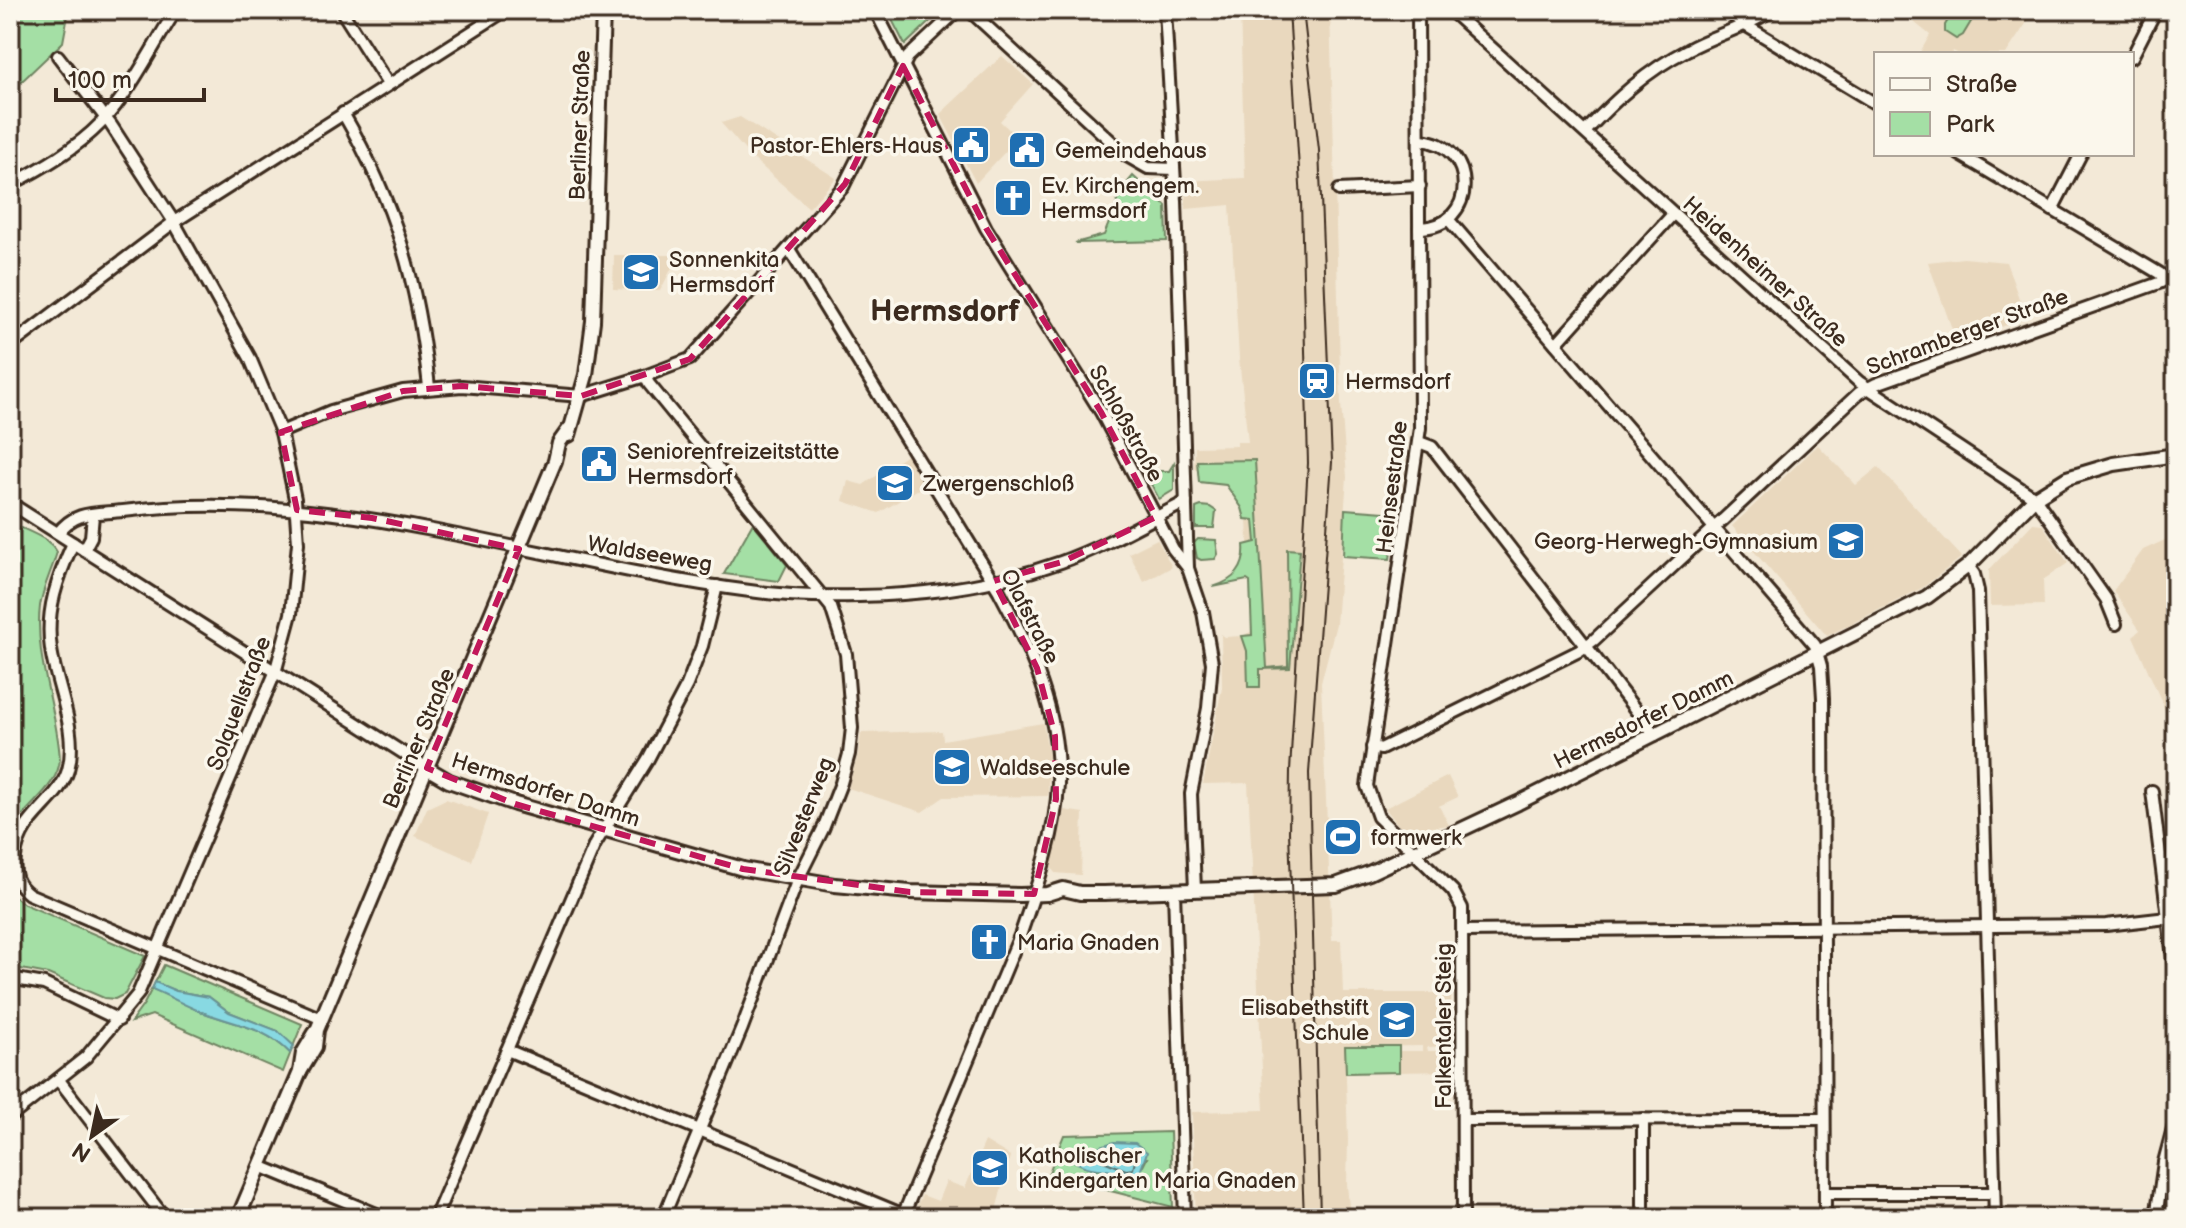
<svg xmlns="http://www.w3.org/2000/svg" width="2186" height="1228" viewBox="0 0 2186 1228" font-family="'Balsamiq Sans',sans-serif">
  <rect width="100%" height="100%" fill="#f3e9d7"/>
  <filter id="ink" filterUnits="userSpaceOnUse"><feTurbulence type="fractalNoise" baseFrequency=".0125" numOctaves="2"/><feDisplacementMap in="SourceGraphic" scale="16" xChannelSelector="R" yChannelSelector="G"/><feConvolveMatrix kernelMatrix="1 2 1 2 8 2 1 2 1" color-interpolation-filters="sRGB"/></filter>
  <g filter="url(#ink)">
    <!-- built -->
    <g fill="#e9d8be">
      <polygon points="1240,10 1330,10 1341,404 1347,477 1336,624 1321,683 1332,940 1341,940 1343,993 1451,993 1451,1046 1427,1047 1428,1051 1451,1051 1451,1071 1399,1072 1399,1051 1422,1051 1422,1046 1345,1047 1348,1141 1347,1184 1350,1218 1196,1218 1192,1112 1264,1110 1248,783 1203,784 1222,688 1221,634 1225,637 1242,636 1252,631 1245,475 1205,478 1194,468 1195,447 1237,446 1237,442 1248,442 1239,358 1230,205 1186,209 1185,181 1245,178"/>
      <polygon points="1899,10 2035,10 2006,54 1959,54 1953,51 1951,54 1919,54 1930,35"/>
      <polygon points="1002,56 1033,84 1000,121 1018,138 976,183 940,114"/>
      <polygon points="740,117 836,178 809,208 751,157 721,123"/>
      <polygon points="614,255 671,255 678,256 660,291 613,289"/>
      <polygon points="1964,258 2006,262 2026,318 1957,343 1928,262"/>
      <polygon points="1818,445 1856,485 1878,467 1962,557 1922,588 1827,636 1732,526"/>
      <polygon points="907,455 925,485 879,513 843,501 848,481 863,485"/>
      <polygon points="2033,523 2042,524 2068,563 2043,580 2044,605 1990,606 1989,570"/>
      <polygon points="2176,535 2176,735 2133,636 2140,630 2113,591 2143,550"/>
      <polygon points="1157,539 1172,567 1144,582 1129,553"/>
      <polygon points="1043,723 1049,756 1048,796 944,797 922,812 848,788 858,754 861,733 942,731 943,740"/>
      <polygon points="1448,776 1458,797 1439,806 1449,825 1425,828 1399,826 1385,808"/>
      <polygon points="446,799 488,814 472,861 415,836 427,808"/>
      <polygon points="1064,810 1083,813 1081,875 1055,873 1050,866"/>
      <polygon points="985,1141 1010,1156 994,1218 929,1218 922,1215 917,1205 922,1195 938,1201 946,1181 965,1188"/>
    </g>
    <!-- green -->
    <g fill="#a4dfa5" stroke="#708462" stroke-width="2" fill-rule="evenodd">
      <polygon points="10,10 69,10 63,42 20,83 10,76"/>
      <polygon points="887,10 942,10 905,45"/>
      <polygon points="1954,10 1978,10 1963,35 1956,39 1945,32 1945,25"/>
      <polygon points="1133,176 1166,206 1167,241 1075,243 1104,235 1123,188"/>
      <polygon points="1151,460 1157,471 1169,471 1174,463 1174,490 1159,499 1141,465"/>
      <path d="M1255,460l12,208 21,-2 -1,-117 13,1 -10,118 -30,1v18h-12l-1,-36 -5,-15 10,-1 -2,-53 -3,-2 -34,7c22,-7 33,-19 31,-42l12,-3 -2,-22 -9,-1 -3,-11 -16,-23 -27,-3 -2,-21z"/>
      <polygon points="1201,506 1210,507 1216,511 1214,528 1196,528 1196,508"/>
      <polygon points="1345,509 1397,513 1390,559 1343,556"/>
      <path d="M10,522c15,9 38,14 47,30 -5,18 -14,35 -17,54 -6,51 17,102 20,153 -2,31 -39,48 -50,76v-100l4,-8 5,-60 -3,-83 -6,-9z"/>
      <polygon points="753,523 787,565 779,581 724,574"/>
      <polygon points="1198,539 1216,540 1218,554 1215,559 1201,560 1197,558 1194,543"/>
      <polygon points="10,893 24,904 145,956 125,994 115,999 104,998 48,974 10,967"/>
      <path d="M164,965l138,59 -19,48 -131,-57 -21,7 13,-18zM156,983l20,8 33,6 20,15 49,19 12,22c-25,-26 -53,-28 -85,-40 -18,-6 -34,-17 -52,-24z"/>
      <polygon points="1345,1046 1399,1046 1399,1072 1346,1073"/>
      <path d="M1170,1132l3,75 -125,-32 16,-40zM1147,1158l-4,8 -19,12c-16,-9 -35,-7 -50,-17z"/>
    </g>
    <!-- water -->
    <g fill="#88d9e2" stroke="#699394" stroke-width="2">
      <polygon points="10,575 16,584 19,667 14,727 10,735"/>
      <path d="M155,982l21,9 33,6 20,15 49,19 16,15 -4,7c-25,-26 -53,-28 -85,-40 -18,-6 -35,-17 -53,-24z"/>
      <path d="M1114,1142l21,1 12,9 -9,26c-15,0 -20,-7 -32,-8 -14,-2 -21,-2 -32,-9l23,-14z"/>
    </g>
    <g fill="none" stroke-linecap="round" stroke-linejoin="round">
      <!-- shore -->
      <polygon stroke="#5a706c" stroke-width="2" points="1115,1150 1132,1151 1137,1154 1133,1169 1126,1170 1101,1160 1102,1154"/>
      <defs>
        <g id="minor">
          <polyline points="341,10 388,84"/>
          <polyline points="875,10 986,228 1101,412 1173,549 1188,568"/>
          <polyline points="969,10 1127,156 1148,168 1174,169"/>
          <polyline points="1165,10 1176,201 1188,568 1203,612 1212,663 1208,708 1191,794 1195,890"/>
          <polyline points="1418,10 1420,428 1367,786 1378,817 1453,891 1462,908 1463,1218"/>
          <polyline points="1450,10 1859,382 2035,498 2106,599 2116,624"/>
          <polyline points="1726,10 1745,25 1876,104"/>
          <polyline points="2132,57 2156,10"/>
          <path d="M343,113c53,91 75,170 86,274"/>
          <path d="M1585,132c30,-32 61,-61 102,-82 27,-15 58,-22 85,-40"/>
          <polyline points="1959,154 2159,273 2174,285 2176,291"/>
          <path d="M10,185c32,-17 66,-36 91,-62 31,-33 51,-76 75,-113"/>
          <polyline points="1339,190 1420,186"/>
          <polyline points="2052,210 2081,154"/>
          <polyline points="1448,219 1815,645 1821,666 1823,698 1825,1218"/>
          <path d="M1419,228c59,0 60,-84 1,-88"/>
          <path d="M789,249l210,342c33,61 61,122 59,193 -2,50 -21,102 -37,149l-119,285"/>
          <polyline points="1556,344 1673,214"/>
          <polyline points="10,346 174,222 506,10"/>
          <polyline points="645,376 649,384 831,607 846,654 852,728 849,754 841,783 823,829 798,879 742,1028 663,1218"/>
          <polyline points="281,432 331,411 403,391 462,386 581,396 645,376 690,359 843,187 908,57 958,10"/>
          <polyline points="1419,442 1432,447 1655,735"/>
          <polyline points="10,503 427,768"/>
          <path d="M58,533c17,-23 38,-19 65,-22 213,-27 418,54 627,80 36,5 73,6 109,5 68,-1 137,-11 202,-34 43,-15 84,-40 125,-60"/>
          <path d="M73,543c-15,34 -28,68 -22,106 5,38 28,82 17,121 -10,34 -48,45 -53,87 -2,17 1,27 14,37l293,125"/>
          <polyline points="84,550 91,537 93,515"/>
          <polyline points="1968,566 1974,574 1978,591 1995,1218"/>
          <polyline points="1372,747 1381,749 1579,651 1594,640 1859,393 1876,384 2159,283 2176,275"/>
          <polyline points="2152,791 2176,981"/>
          <polyline points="1174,891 1185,1218"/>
          <polyline points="1463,931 2106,925 2176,917"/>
          <polyline points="10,978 44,984 119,1020"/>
          <polyline points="507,1050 911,1218"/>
          <polyline points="59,1080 165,1218"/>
          <polyline points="10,1117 86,1057 138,994 275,673 291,614 298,543 295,499 281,432 250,358 174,222 111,125 58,56"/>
          <polyline points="1463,1120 1824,1119"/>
          <polyline points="260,1166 386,1218"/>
          <polyline points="1825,1193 1994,1193"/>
          <polyline points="435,1218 595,844 648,759 687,685 702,646 717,586"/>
          <polyline points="1643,1218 1643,1119"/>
          <polyline points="2156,1218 2164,1162 2176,1117"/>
        </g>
        <g id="major">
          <polyline points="569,435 586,375 593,321 603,10"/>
          <polyline points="427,768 449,781 515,804 743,869 835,885 910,892 1020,895 1047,894 1063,889 1080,893 1104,893 1336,885 1369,873 1518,803 1927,597 1968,566 2035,498 2067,478 2114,464 2176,455"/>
          <polyline points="300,1072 315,1047 317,1030 555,461 559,443 569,429"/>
          <polyline points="238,1218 300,1072 303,1053 315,1033"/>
        </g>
      </defs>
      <!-- minor casing -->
      <use href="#minor" stroke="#3b2a1e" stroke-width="16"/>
      <!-- major casing -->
      <use href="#major" stroke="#3b2a1e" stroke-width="18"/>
      <!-- minor -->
      <use href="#minor" stroke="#fbf7ec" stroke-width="10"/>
      <!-- major -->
      <use href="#major" stroke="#fbf7ec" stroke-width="12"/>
      <!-- tram -->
      <g stroke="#3b2a1e" stroke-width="2">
        <polyline points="1289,10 1301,201 1308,463 1290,771 1289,832 1304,1218"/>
        <polyline points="1303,10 1319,150 1332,462 1309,773 1320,1218"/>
      </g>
    </g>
  </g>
  <!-- marked area -->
  <path fill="none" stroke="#c2185b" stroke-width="6" stroke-dasharray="16 10" stroke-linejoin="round" d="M903,66l83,162 115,184 55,105 -94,45 -68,19 43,87 18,68 1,63 -22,95 -124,-2 -167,-23 -228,-65 -88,-36 92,-219 -147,-31 -75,-8 -16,-78 122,-41 59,-5 119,10 109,-37 155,-175z"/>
  <!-- icons -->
  <defs>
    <symbol id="civic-square" viewBox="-11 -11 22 22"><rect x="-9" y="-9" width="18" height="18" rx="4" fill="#1f6fb2" stroke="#fbf7ec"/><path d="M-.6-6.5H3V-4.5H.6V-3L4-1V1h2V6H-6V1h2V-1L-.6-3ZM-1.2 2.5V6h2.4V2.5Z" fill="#fff"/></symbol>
    <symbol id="church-square" viewBox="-11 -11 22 22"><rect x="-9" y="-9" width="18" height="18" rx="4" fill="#1f6fb2" stroke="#fbf7ec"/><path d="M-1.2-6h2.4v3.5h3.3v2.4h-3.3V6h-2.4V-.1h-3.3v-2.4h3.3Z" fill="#fff"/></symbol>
    <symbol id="school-square" viewBox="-11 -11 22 22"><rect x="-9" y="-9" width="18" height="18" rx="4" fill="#1f6fb2" stroke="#fbf7ec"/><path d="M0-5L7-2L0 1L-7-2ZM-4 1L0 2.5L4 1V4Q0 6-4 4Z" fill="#fff"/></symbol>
    <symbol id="station-square" viewBox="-11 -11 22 22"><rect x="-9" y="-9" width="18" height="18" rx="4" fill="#1f6fb2" stroke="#fbf7ec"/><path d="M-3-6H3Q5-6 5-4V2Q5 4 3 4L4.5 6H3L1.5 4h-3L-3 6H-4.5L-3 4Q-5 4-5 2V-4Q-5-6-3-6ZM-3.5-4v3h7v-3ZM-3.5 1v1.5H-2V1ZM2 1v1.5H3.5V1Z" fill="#fff"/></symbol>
    <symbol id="stadium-square" viewBox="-11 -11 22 22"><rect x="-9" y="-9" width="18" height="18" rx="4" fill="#1f6fb2" stroke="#fbf7ec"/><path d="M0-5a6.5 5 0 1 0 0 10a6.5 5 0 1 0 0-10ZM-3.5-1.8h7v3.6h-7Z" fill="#fff"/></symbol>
  </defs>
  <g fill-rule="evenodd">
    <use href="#civic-square" x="949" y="123" width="44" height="44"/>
    <use href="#civic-square" x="1005" y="128" width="44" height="44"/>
    <use href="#church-square" x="991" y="176" width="44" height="44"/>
    <use href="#school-square" x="619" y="250" width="44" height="44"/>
    <use href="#station-square" x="1295" y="359" width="44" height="44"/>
    <use href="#civic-square" x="577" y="442" width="44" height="44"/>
    <use href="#school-square" x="873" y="461" width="44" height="44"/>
    <use href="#school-square" x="1824" y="519" width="44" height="44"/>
    <use href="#school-square" x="930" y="745" width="44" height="44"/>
    <use href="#stadium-square" x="1321" y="815" width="44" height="44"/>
    <use href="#church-square" x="967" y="920" width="44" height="44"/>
    <use href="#school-square" x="1375" y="998" width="44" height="44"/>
    <use href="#school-square" x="968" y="1146" width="44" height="44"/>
  </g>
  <g text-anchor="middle" stroke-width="7" stroke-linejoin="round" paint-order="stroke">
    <!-- street labels -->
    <g font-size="22" fill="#3b2a1e" stroke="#fbf7ec">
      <text transform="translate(579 125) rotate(-88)" y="8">Berliner Straße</text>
      <text transform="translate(1766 271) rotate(42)" y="8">Heidenheimer Straße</text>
      <text transform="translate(1967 331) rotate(-20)" y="8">Schramberger Straße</text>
      <text transform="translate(1127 423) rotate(61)" y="8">Schloßstraße</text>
      <text transform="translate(1391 487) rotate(-83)" y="8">Heinsestraße</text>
      <text transform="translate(650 553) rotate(10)" y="8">Waldseeweg</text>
      <text transform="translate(1031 616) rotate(63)" y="8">Olafstraße</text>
      <text transform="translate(238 703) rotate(-69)" y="8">Solquellstraße</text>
      <text transform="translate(1643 719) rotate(-26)" y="8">Hermsdorfer Damm</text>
      <text transform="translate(418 738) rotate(-67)" y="8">Berliner Straße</text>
      <text transform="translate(546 789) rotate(18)" y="8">Hermsdorfer Damm</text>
      <text transform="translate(803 816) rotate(-68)" y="8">Silvesterweg</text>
      <text transform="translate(1443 1026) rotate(-90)" y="8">Falkentaler Steig</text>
    </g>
    <!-- poi labels -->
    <g font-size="22" fill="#3b2a1e" stroke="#fbf7ec" text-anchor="start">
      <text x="943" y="153" text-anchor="end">Pastor-Ehlers-Haus</text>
      <text x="1055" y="158">Gemeindehaus</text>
      <text x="1041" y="193">Ev. Kirchengem.<tspan x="1041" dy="25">Hermsdorf</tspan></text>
      <text x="669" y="267">Sonnenkita<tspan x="669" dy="25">Hermsdorf</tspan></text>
      <text x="1345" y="389">Hermsdorf</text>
      <text x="627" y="459">Seniorenfreizeitstätte<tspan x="627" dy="25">Hermsdorf</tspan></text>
      <text x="923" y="491">Zwergenschloß</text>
      <text x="1818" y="549" text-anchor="end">Georg-Herwegh-Gymnasium</text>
      <text x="980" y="775">Waldseeschule</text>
      <text x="1371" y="845">formwerk</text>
      <text x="1017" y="950">Maria Gnaden</text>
      <text x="1369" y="1015" text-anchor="end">Elisabethstift<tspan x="1369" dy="25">Schule</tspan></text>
      <text x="1018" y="1163">Katholischer<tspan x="1018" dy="25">Kindergarten Maria Gnaden</tspan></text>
    </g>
    <!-- district labels -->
    <g font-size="30" font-weight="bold" fill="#3b2a1e" stroke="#fbf7ec">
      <text x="945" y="321">Hermsdorf</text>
    </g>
  </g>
  <!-- margin -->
  <rect width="2186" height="1228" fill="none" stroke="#fbf7ec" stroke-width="40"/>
  <rect x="20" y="20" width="2146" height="1188" fill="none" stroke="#3b2a1e" stroke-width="3" filter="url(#ink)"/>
  <!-- legend -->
  <rect x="1874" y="52" width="260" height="104" fill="#fbf7ec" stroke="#aea59a" stroke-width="2"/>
  <rect x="1890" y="78" width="40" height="12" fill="#fbf7ec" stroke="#aea59a" stroke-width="2"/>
  <text x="1946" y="92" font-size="24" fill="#3b2a1e">Straße</text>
  <rect x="1890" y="112" width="40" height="24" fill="#a4dfa5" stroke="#aea59a" stroke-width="2"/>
  <text x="1946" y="132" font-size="24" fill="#3b2a1e">Park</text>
  <!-- north arrow -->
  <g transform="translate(92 1136) rotate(213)" stroke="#fbf7ec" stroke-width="6" paint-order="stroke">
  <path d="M0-6L14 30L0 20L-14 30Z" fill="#3b2a1e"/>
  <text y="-12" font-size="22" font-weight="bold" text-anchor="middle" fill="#3b2a1e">N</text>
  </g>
  <!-- scale -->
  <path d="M56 88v12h148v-12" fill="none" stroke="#3b2a1e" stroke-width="4"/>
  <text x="68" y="88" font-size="24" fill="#3b2a1e" stroke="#fbf7ec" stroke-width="6" paint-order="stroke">100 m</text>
</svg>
